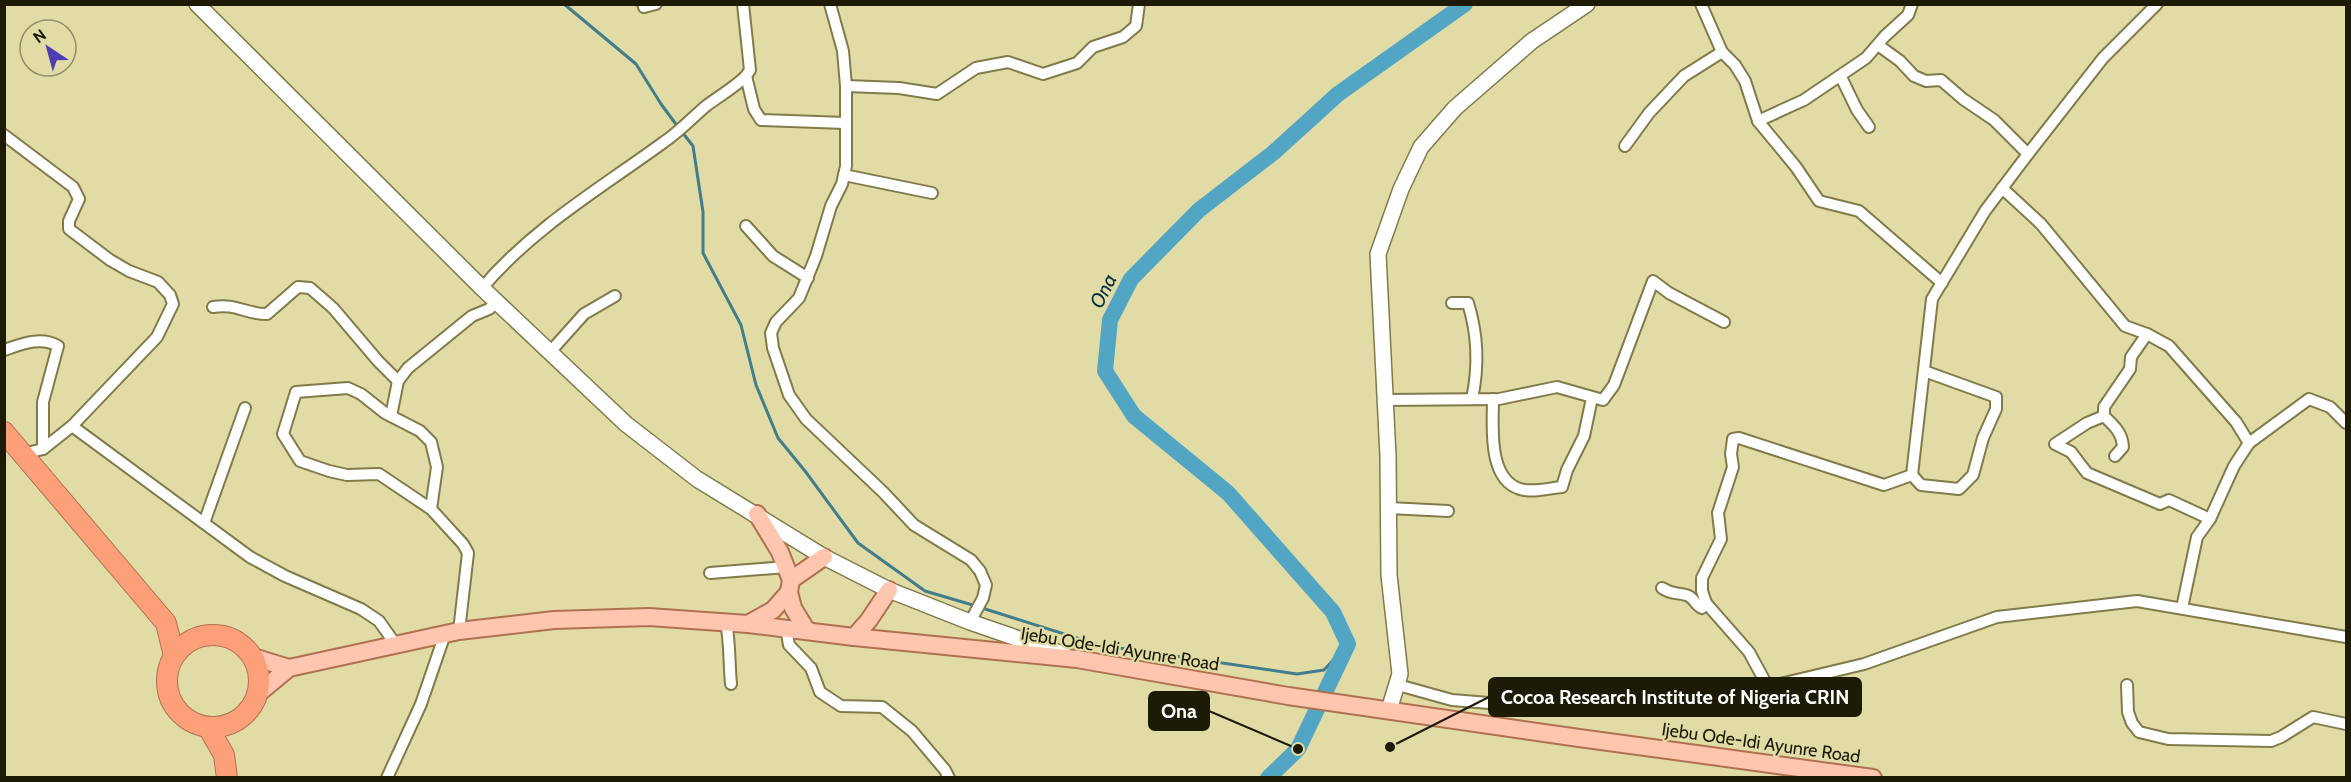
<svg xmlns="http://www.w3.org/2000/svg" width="2351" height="782" viewBox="0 0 2351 782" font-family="Cabin,sans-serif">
  <rect width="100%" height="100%" fill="#e1dca6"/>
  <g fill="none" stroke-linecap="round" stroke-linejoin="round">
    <!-- stream -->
    <g stroke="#437c8a" stroke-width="3">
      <polyline points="564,4 636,64 661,104 678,127"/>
      <polyline points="682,132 693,146 703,212 703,253 741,325 756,385 778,438 805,471 858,543 925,591 976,606"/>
      <polyline points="982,608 1099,645 1297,674 1324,670 1348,644"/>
    </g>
    <!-- river -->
    <polyline stroke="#53a6c3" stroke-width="16" points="1268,778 1298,749 1348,644 1333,612 1228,493 1134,416 1105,371 1110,320 1131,279 1199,210 1273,153 1338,94 1465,4"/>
    <defs>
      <g id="street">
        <polyline points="643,4 644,7 656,4"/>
        <polyline points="830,4 843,51 846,86 846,166 842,184 831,206 816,256 799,298 776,322 771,333 773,348 789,395 806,419 883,492 914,525 971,560 980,571 986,585 983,598 970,622"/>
        <polyline points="1701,4 1722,52 1735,65 1745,81 1758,121 1796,167 1819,201 1859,211 1942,283"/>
        <polyline points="1878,45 1900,61 1914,76 1926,81 1941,80 1963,99 1994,120 2028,154"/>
        <polyline points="746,76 754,109 761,120 845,123"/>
        <polyline points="1841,77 1857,110 1869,127"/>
        <polyline points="846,86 899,88 937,94 976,68 1008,62 1043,74 1077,63 1093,47 1123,37 1136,26 1139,4"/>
        <polyline points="1758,121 1804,100 1866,58 1885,36 1908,15 1912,4"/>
        <polyline points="4,135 73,187 79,199 69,221 69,229 110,260 129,271 158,282 170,295 173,304 157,337 72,426 43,449 23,454"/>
        <polyline points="1625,146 1649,113 1684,76 1722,52"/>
        <polyline points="844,175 932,193"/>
        <polyline points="2002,188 2041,224 2125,326 2147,334 2169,346 2236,422 2249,443 2309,399 2330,407 2346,423"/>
        <polyline points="746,226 773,256 808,278"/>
        <path d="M482,288c52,-61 119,-100 182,-146 15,-10 28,-24 42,-36 13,-10 28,-18 40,-30l4,-6 -7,-66"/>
        <path d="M1452,303h16c10,32 11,63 4,96"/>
        <path d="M213,307c23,-4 32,7 54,7l31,-27 12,1 23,20 45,53 20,20"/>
        <path d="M4,350c18,-6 37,-14 54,-4l-15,56v47"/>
        <polyline points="550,352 584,314 615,296"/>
        <path d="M1493,399c0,25 -6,80 27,90 13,4 29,-1 42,-2l5,-17 17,-34 8,-38"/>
        <polyline points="1386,400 1499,399 1557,387 1603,400 1614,385 1653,281 1669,293 1724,322"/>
        <polyline points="391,416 398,381 408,368 472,316 489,309 497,302"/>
        <polyline points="2104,416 2087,423 2055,444 2071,452 2087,473 2160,504 2169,500 2210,519 2197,537 2182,608"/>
        <polyline points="72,426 250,557 285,576 361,609 379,621 396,645"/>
        <path d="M2115,456l8,-9c-1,-15 -9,-21 -19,-31v-9l26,-38 1,-12 16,-23"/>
        <polyline points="1912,475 1921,485 1959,489 1973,475 1983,438 1996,409 1996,397 1924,371"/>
        <polyline points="1389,508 1448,511"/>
        <polyline points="431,509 437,467 431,442 420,431 385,413 361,394 348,388 296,392 283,434 300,461 329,471 347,475 379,474 431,509 463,544 468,553 459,631"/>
        <polyline points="2210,519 2234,466 2249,443"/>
        <polyline points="204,523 245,408"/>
        <polyline points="710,573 786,567"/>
        <path d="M1662,588c11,7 13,4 24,7 8,2 9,10 16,13l4,-5"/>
        <path d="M726,622c4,20 3,41 5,62"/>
        <polyline points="786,628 789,645 811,668 820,692 841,706 882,707 912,731 945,770 949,778"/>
        <polyline points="1398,685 1452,700 1575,710 1688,706 1864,664 1997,617 2137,601 2346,637"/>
        <polyline points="2127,685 2128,712 2132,723 2139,732 2168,739 2271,741 2281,737 2313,717 2346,724"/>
        <polyline points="1768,687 1749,652 1706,603 1702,591 1702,578 1721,539 1718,513 1733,467 1731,454 1733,439 1739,438 1884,485 1912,475 1932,299 1985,211 2028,154 2103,58 2157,4"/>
        <polyline points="387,778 421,704 445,634"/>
      </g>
      <g id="secondary">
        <polyline points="197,4 482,288 626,424 697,479 824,557 889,590 970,622 1063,654"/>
        <polyline points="1389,710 1400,674 1389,575 1388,456 1378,254 1401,189 1421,147 1455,108 1532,41 1587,4"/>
      </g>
      <g id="primary">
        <polyline points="757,514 780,552 791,580 789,592 793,608 807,631"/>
        <polyline points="791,580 824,557"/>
        <polyline points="748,624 773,610 789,592"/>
        <polyline points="854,637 869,620 889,590"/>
        <polyline points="253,657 289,668"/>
        <polyline points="260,692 289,668 459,631 554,620 649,617 748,624 854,637 1077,659 1288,696 1579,738 1873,778"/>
      </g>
      <g id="highway">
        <polyline points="4,432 166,623 174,656"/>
        <circle cx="213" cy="681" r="46"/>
        <polyline points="208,727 224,755 227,778"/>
      </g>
    </defs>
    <!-- street casing -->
    <use href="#street" stroke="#817b49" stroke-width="14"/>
    <!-- secondary casing -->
    <use href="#secondary" stroke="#817b49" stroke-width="18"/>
    <!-- primary casing -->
    <use href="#primary" stroke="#af7151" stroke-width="20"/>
    <!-- highway casing -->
    <use href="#highway" stroke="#af7151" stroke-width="22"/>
    <!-- street -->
    <use href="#street" stroke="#fff" stroke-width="10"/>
    <!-- secondary -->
    <use href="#secondary" stroke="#fff" stroke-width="15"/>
    <!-- primary -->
    <use href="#primary" stroke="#fec6af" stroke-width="16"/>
    <!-- highway -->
    <use href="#highway" stroke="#fda07a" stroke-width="20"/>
  </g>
  <g text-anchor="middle" stroke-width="4.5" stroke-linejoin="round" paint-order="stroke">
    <!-- street labels -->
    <g font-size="18" fill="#1d1a06" stroke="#e1dca6">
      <text transform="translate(1120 649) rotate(9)" y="6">Ijebu Ode-Idi Ayunre Road</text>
      <text transform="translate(1761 743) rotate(8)" y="6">Ijebu Ode-Idi Ayunre Road</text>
    </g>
    <!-- water labels -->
    <g font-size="20" font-style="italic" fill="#062f3b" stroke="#e1dca6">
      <text transform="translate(1103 291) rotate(-63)" y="7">Ona</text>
    </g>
  </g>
  <!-- callouts -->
  <path fill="none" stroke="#1d1a06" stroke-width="2" d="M1390 747L1489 697M1298 749L1209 711"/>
  <g fill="#1d1a06" stroke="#e1dca6" stroke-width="2">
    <circle cx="1390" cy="747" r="6"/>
    <circle cx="1298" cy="749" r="6"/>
  </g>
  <g fill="#1d1a06" stroke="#1d1a06" stroke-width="2">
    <rect x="1489" y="678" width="372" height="38" rx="6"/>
    <rect x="1149" y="692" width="60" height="38" rx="6"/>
  </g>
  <g font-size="20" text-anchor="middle" font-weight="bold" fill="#fff">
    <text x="1675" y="704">Cocoa Research Institute of Nigeria CRIN</text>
    <text x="1179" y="718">Ona</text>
  </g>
  <!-- border -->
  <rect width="2351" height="782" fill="none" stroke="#1d1a06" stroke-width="12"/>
  <!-- north arrow -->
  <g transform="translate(48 48) rotate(324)"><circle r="28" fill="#e1dca6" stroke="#938e66" stroke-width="1.5"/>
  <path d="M0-4.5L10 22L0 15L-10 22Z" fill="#4e3db4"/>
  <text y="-9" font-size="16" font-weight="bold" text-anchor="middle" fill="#1d1a06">N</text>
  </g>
</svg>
